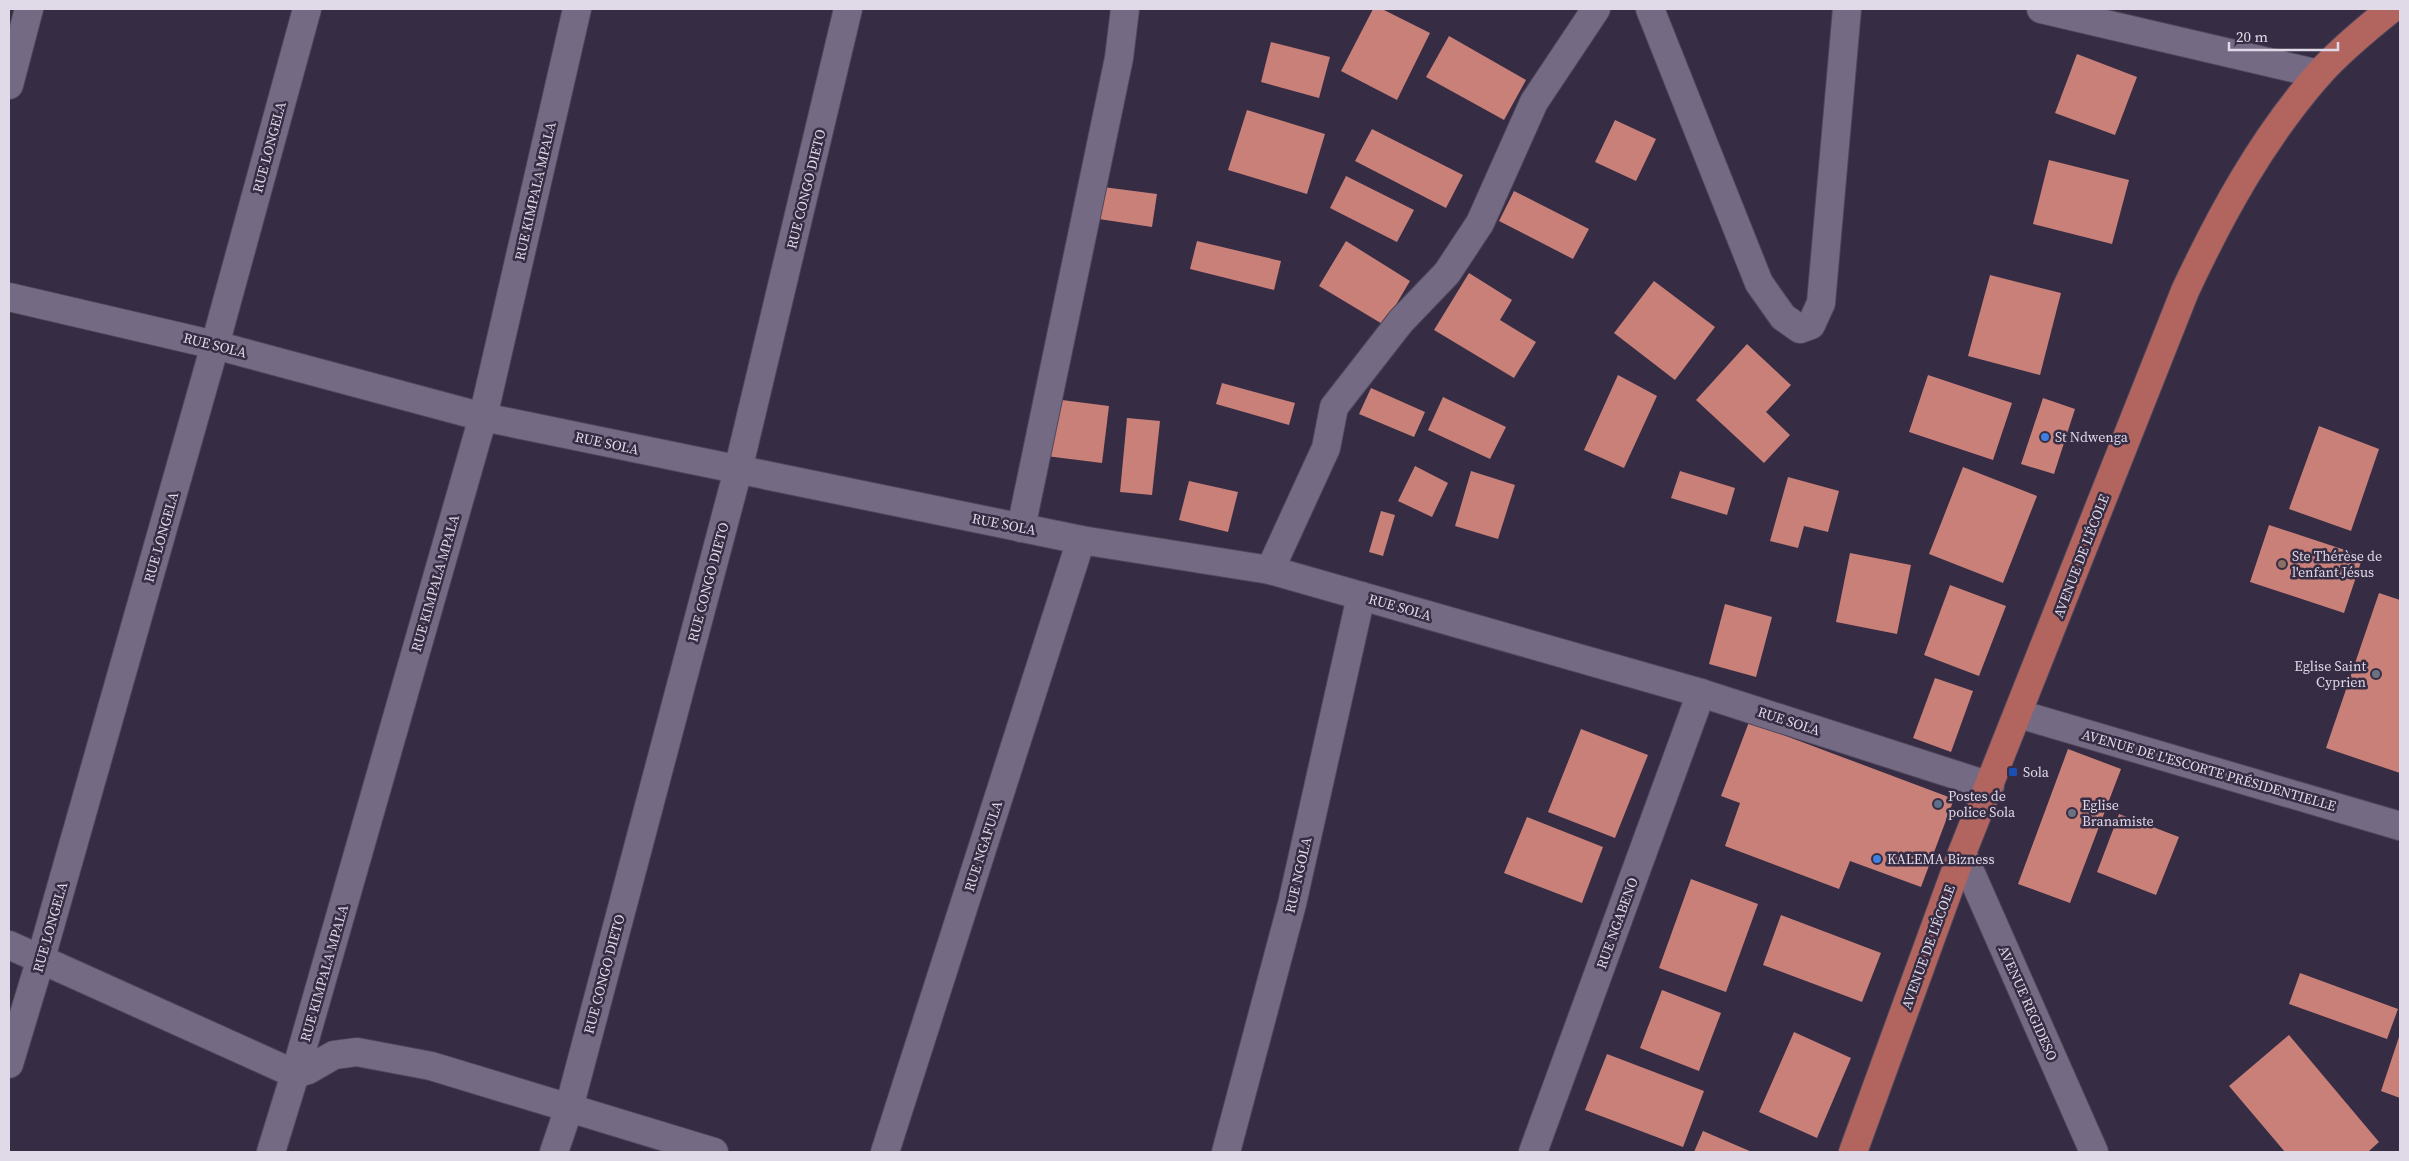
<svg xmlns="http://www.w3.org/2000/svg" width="2409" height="1161" viewBox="0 0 2409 1161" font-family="'Source Serif 4',serif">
  <rect width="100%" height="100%" fill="#362c43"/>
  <!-- building -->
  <g fill="#c98079">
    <polygon points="1373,9 1382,9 1430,33 1397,100 1341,71"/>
    <polygon points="1449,36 1526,80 1504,120 1426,77"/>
    <polygon points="1271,42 1330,57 1319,98 1261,82"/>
    <polygon points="2077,54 2137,77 2115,135 2055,113"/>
    <polygon points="1247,110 1325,134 1307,194 1228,170"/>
    <polygon points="1615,120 1656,139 1636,181 1595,162"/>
    <polygon points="1372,129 1463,175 1446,208 1355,161"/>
    <polygon points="2049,160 2129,180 2112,244 2033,224"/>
    <polygon points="1346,176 1414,210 1397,242 1330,208"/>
    <polygon points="1103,187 1157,194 1152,227 1099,219"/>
    <polygon points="1514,191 1589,229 1573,259 1499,221"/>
    <polygon points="1197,241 1281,261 1274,290 1190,269"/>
    <polygon points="1346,241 1410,281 1384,325 1319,286"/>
    <polygon points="1469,273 1512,300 1500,320 1536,342 1514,378 1434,330"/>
    <polygon points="1990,275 2061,293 2040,375 1968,356"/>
    <polygon points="1654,281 1715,327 1675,380 1614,333"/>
    <polygon points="1747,344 1791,385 1766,412 1790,435 1764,463 1696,400"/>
    <polygon points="1618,375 1657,396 1624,468 1584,450"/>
    <polygon points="1928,375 2012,403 1993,460 1909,432"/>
    <polygon points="1222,383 1295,403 1289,425 1216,404"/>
    <polygon points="1371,388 1425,412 1414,437 1359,414"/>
    <polygon points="1443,397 1506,427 1490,459 1428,430"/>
    <polygon points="2043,398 2075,409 2054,474 2021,464"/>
    <polygon points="1054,399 1109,406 1102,463 1046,456"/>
    <polygon points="1127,418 1160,421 1152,495 1120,492"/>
    <polygon points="2319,426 2379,449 2351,531 2289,509"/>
    <polygon points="1415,466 1448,483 1432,517 1398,501"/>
    <polygon points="1963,467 2037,496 2003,583 1929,554"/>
    <polygon points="1471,471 1515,485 1498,539 1455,526"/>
    <polygon points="1680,471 1735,488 1727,515 1671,498"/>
    <polygon points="1788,477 1839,491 1828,532 1804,526 1798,548 1770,541"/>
    <polygon points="1189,481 1238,492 1228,532 1179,520"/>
    <polygon points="1381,511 1395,515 1383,556 1369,552"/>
    <polygon points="2269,525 2363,556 2344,613 2250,582"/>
    <polygon points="1850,553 1911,565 1897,634 1836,622"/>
    <polygon points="1950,585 2006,606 1979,676 1924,655"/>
    <polygon points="2379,593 2400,600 2400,773 2326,748"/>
    <polygon points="1725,604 1772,617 1756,677 1709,664"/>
    <polygon points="1935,678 1973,691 1951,752 1913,738"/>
    <polygon points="1749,722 1954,799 1921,887 1850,861 1839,889 1725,846 1740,803 1721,796"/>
    <polygon points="1581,729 1648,755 1615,838 1548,812"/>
    <polygon points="2068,749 2121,769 2070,903 2018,884"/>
    <polygon points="2119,814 2179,837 2156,895 2097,872"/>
    <polygon points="1527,817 1603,847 1582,903 1504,873"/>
    <polygon points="1691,879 1758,904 1726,992 1659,968"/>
    <polygon points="1781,915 1881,953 1862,1002 1763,965"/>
    <polygon points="2300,973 2398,1009 2387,1039 2289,1004"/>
    <polygon points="1662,990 1721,1013 1699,1071 1640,1048"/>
    <polygon points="1794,1032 1851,1058 1817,1138 1759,1112"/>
    <polygon points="2400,1034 2400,1098 2381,1091"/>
    <polygon points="2289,1035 2379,1142 2368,1152 2285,1152 2229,1086"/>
    <polygon points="1607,1054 1704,1091 1683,1147 1585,1110"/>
    <polygon points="1703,1131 1752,1152 1694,1152"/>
  </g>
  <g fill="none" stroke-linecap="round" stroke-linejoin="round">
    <defs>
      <g id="minor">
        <polyline points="1650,9 1759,283 1783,317 1800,329 1811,325 1821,303 1847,9"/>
        <polyline points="2041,9 2319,74"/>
        <polyline points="9,85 29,9"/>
        <polyline points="9,297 215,345 483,417 1081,540 1270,570 1701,693 1990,786"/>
        <polyline points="1021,528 1119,58 1125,9"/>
        <polyline points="1270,570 1326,448 1334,407 1401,321 1447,273 1480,223 1534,102 1596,9"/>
        <polyline points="2019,714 2400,826"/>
        <polyline points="1962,853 2094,1152"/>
        <polyline points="9,945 295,1074 308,1070 334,1055 357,1052 431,1066 714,1152"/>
        <polyline points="9,1064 41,958 215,345 307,9"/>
        <polyline points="271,1152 295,1074 483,417 577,9"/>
        <polyline points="554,1152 569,1108 738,470 848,9"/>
        <polyline points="885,1152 1081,540"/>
        <polyline points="1226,1152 1292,904 1361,596"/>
        <polyline points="1533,1152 1701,693"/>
      </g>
      <path id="major" d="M1853,1152l109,-299 223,-562c36,-77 77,-152 133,-216 21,-24 48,-46 73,-66"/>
    </defs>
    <!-- minor casing -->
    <use href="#minor" stroke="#4f475b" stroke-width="30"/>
    <!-- major casing -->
    <use href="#major" stroke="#4f475b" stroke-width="30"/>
    <!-- minor -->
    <use href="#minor" stroke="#756a84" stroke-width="28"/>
    <!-- major -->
    <use href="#major" stroke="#b2645f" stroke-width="28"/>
  </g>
  <!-- markers -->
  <g fill="#3f7fe0" stroke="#362c43" stroke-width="2">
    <circle cx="2045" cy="437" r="5"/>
    <circle cx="1877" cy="859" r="5"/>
  </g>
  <circle fill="#8d6e63" stroke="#362c43" stroke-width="2" cx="2282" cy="564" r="5"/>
  <g fill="#6b7280" stroke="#362c43" stroke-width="2">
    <circle cx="2376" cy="674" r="5"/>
    <circle cx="2072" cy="813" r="5"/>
  </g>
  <rect fill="#1a4fb4" stroke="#362c43" stroke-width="2" x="2008" y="767" width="10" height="10" rx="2.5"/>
  <circle fill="#5c6f8a" stroke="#362c43" stroke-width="2" cx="1938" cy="804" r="5"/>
  <g text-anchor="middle" stroke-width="5" stroke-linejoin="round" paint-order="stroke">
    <!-- street labels -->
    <g font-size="14" fill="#dfd9e8" stroke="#362c43">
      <text transform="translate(269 147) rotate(-75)" y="5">RUE LONGELA</text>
      <text transform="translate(806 189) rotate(-76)" y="5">RUE CONGO DIETO</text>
      <text transform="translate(535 191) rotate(-77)" y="5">RUE KIMPALA MPALA</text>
      <text transform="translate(215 345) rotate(14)" y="5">RUE SOLA</text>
      <text transform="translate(607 443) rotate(12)" y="5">RUE SOLA</text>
      <text transform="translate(1004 524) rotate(11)" y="5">RUE SOLA</text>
      <text transform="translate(161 537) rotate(-74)" y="5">RUE LONGELA</text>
      <text transform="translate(2081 556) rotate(-69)" y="5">AVENUE DE L'ÉCOLE</text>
      <text transform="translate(708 582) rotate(-75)" y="5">RUE CONGO DIETO</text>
      <text transform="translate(435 583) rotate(-74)" y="5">RUE KIMPALA MPALA</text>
      <text transform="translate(1400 607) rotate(16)" y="5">RUE SOLA</text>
      <text transform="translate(1789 721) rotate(18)" y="5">RUE SOLA</text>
      <text transform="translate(2209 770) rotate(16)" y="5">AVENUE DE L'ESCORTE PRÉSIDENTIELLE</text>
      <text transform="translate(983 846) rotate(-72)" y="5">RUE NGAFULA</text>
      <text transform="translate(1298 875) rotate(-77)" y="5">RUE NGOLA</text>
      <text transform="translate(1617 923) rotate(-70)" y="5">RUE NGABENO</text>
      <text transform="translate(50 927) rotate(-74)" y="5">RUE LONGELA</text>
      <text transform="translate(1928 947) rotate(-70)" y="5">AVENUE DE L'ÉCOLE</text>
      <text transform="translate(324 973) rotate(-74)" y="5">RUE KIMPALA MPALA</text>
      <text transform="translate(604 974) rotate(-75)" y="5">RUE CONGO DIETO</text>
      <text transform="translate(2028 1003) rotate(66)" y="5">AVENUE REGIDESO</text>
    </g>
    <!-- poi labels -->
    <g font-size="14" fill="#dfd9e8" stroke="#362c43" text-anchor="start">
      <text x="2055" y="442">St Ndwenga</text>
      <text x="2292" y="561">Ste Thérèse de<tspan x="2292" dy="16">l'enfant Jésus</tspan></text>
      <text x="2366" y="671" text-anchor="end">Eglise Saint<tspan x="2366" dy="16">Cyprien</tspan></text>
      <text x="2023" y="777">Sola</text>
      <text x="1948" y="801">Postes de<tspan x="1948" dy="16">police Sola</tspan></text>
      <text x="2082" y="810">Eglise<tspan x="2082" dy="16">Branamiste</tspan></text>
      <text x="1887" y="864">KALEMA Bizness</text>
    </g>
  </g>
  <!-- border -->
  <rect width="2409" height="1161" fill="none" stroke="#dfd9e8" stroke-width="20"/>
  <!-- scale -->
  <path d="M2229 42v8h109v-8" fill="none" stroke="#dfd9e8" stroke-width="2.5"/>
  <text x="2236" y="42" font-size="15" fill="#dfd9e8" stroke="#362c43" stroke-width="4" paint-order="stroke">20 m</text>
</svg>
